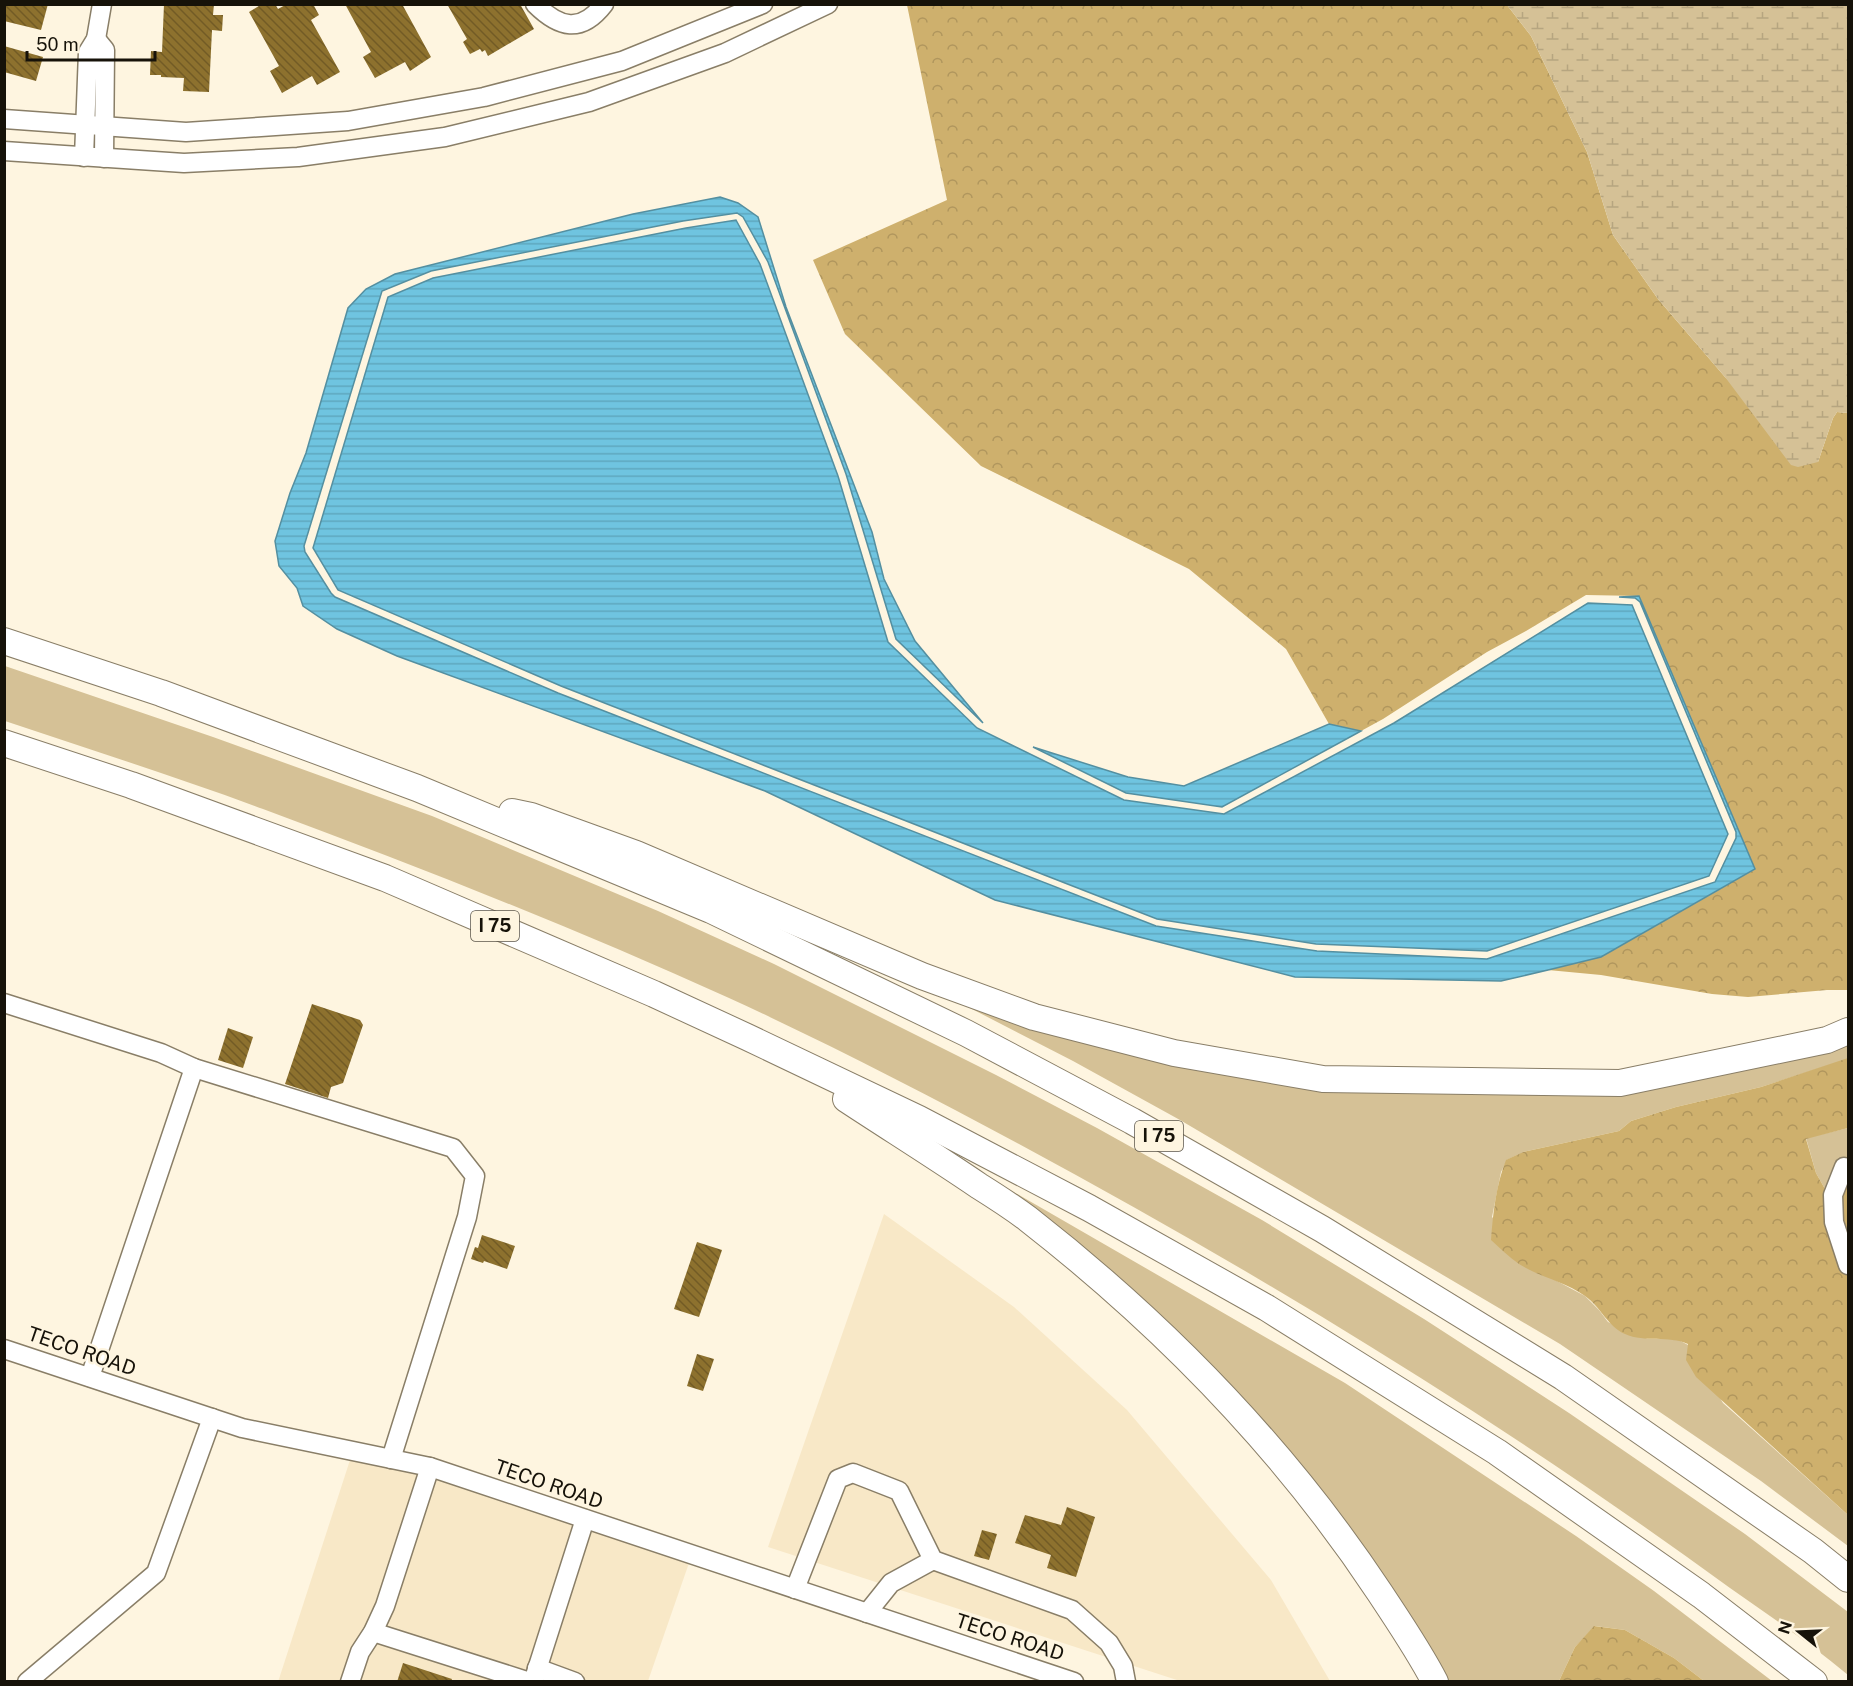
<svg xmlns="http://www.w3.org/2000/svg" width="1853" height="1686" viewBox="0 0 1853 1686" font-family="'Public Sans',sans-serif">
  <defs>
    <pattern id="forest-crowns" width="20" height="18" patternUnits="userSpaceOnUse" patternTransform="scale(1.5)"><rect width="20" height="18" fill="#ceb06d"/><path d="M2 6a3 3 0 1 1 6 0M12 15a3 3 0 1 1 6 0" fill="none" stroke="#b0965d"/></pattern>
    <pattern id="wetland-marsh" width="20" height="14" patternUnits="userSpaceOnUse" patternTransform="scale(1.5)"><rect width="20" height="14" fill="#d5c196"/><path d="M1 5h8M5 5V1M11 12h8M15 12V8" fill="none" stroke="#b6a580"/></pattern>
    <pattern id="water-rules" width="6" height="5" patternUnits="userSpaceOnUse" patternTransform="scale(1.5)"><rect width="6" height="5" fill="#6fc4e0"/><path d="M0 2.5h6" fill="none" stroke="#5fa7bf"/></pattern>
    <pattern id="building-back-hatch" width="6" height="6" patternUnits="userSpaceOnUse" patternTransform="scale(1.5)"><rect width="6" height="6" fill="#8d712e"/><path d="M-1 5l2 2M0 0l6 6M5-1l2 2" fill="none" stroke="#725b25"/></pattern>
  </defs>
  <rect width="100%" height="100%" fill="#fef5e0"/>
  <!-- built -->
  <g fill="#f8e8c7">
    <polygon points="884,1214 1014,1307 1127,1410 1271,1580 1330,1681 1180,1681 768,1547"/>
    <polygon points="350,1460 427,1475 689,1563 648,1681 278,1682"/>
  </g>
  <!-- grass -->
  <g fill="#d5c196">
    <path d="M5,666l208,71 219,79 226,95 116,53 222,111 101,53 165,92 162,99 145,94 176,121 103,78v63c-37,-31 -78,-59 -118,-87 -85,-62 -171,-121 -259,-178 -147,-95 -298,-183 -452,-266 -95,-51 -192,-101 -290,-146 -153,-69 -309,-131 -466,-189 -86,-32 -172,-59 -258,-88z"/>
    <polygon points="974,1003 1083,1039 1508,1093 1848,1038 1848,1059 1761,1087 1676,1107 1631,1121 1619,1131 1523,1152 1507,1160 1501,1172 1492,1217 1555,1280 1585,1296 1599,1310 1608,1322 1648,1339 1677,1339 1688,1345 1723,1403 1848,1515 1848,1546 1761,1481 1560,1344 1180,1120 1073,1061 970,1008"/>
    <polygon points="1848,1128 1848,1277 1833,1237 1827,1212 1825,1189 1816,1173 1806,1138"/>
    <polygon points="1005,1187 1345,1383 1576,1536 1654,1591 1772,1681 1704,1681 1674,1658 1625,1630 1595,1626 1575,1647 1559,1681 1443,1681 1330,1511 1002,1192"/>
  </g>
  <!-- forest -->
  <g fill="url(#forest-crowns)">
    <polygon points="907,5 1507,5 1531,36 1587,152 1613,235 1658,299 1725,377 1818,462 1833,418 1837,412 1848,413 1848,990 1827,990 1748,997 1712,994 1601,975 1548,970 1601,957 1755,869 1639,596 1586,595 1526,631 1487,652 1383,719 1361,731 1329,724 1286,649 1189,569 981,466 845,334 813,260 947,200"/>
    <path d="M1848,1058v70l-42,11 10,34 9,16 2,23 6,25 15,40v238l-152,-138 -10,-17 2,-16c-20,-9 -43,-1 -63,-10 -18,-8 -24,-27 -40,-38 -19,-14 -46,-19 -66,-32 -10,-7 -19,-16 -28,-24 2,-27 5,-55 15,-80l17,-8 96,-21 12,-10 45,-14 85,-20z"/>
    <polygon points="1848,1179 1848,1256 1836,1207"/>
    <polygon points="1594,1626 1625,1630 1674,1658 1704,1681 1559,1681 1575,1647"/>
  </g>
  <!-- wetland -->
  <polygon fill="url(#wetland-marsh)" points="1507,5 1848,5 1848,413 1837,412 1833,418 1818,462 1798,467 1791,465 1725,377 1658,299 1613,235 1587,152 1531,36"/>
  <!-- water -->
  <g fill="url(#water-rules)" stroke="#548fa0" stroke-width="1.5">
    <polygon points="720,197 738,203 758,217 786,307 872,532 884,579 915,641 983,723 896,639 846,474 768,262 743,217 737,213 683,221 431,271 382,291 304,546 305,552 331,593 335,597 558,693 1156,926 1317,951 1487,959 1715,882 1736,838 1736,832 1640,602 1635,598 1619,597 1639,596 1755,869 1601,957 1548,970 1501,981 1295,977 995,900 765,791 397,656 337,629 303,606 297,588 279,566 275,541 290,493 306,453 348,308 366,289 395,274 633,214"/>
    <polygon points="736,220 760,264 838,476 888,642 977,728 1124,800 1224,814 1394,723 1588,603 1632,605 1728,834 1709,876 1487,951 1316,944 1157,919 561,686 338,590 313,548 388,297 433,278 686,228"/>
    <polygon points="1329,724 1361,731 1222,807 1126,793 1033,747 1128,777 1184,786"/>
  </g>
  <!-- building -->
  <g fill="url(#building-back-hatch)">
    <polygon points="4,4 48,4 41,30 4,21"/>
    <polygon points="164,4 214,4 213,15 223,15 222,31 212,30 209,92 183,91 184,78 161,77 161,75 150,75 151,51 162,52"/>
    <polygon points="262,4 275,4 278,9 287,4 313,4 319,15 311,20 340,72 317,85 312,76 282,93 270,71 279,66 249,12"/>
    <polygon points="345,4 402,4 431,57 410,71 405,62 375,78 363,57 371,52"/>
    <polygon points="447,4 520,4 534,29 488,56 485,50 482,52 480,49 470,54 463,42 467,39"/>
    <polygon points="4,46 43,57 36,81 4,72"/>
    <polygon points="312,1004 360,1020 363,1025 343,1083 331,1087 328,1098 285,1084"/>
    <polygon points="228,1028 253,1037 243,1068 218,1060"/>
    <polygon points="482,1235 515,1246 507,1269 484,1261 483,1263 471,1259 475,1247 478,1248"/>
    <polygon points="697,1242 722,1250 699,1317 674,1309"/>
    <polygon points="697,1354 714,1359 703,1391 687,1386"/>
    <polygon points="1067,1507 1095,1517 1076,1577 1047,1568 1051,1555 1015,1543 1025,1515 1061,1525"/>
    <polygon points="982,1530 997,1534 989,1560 974,1556"/>
    <polygon points="403,1663 452,1679 451,1682 397,1682"/>
  </g>
  <g fill="none" stroke-linecap="round" stroke-linejoin="round">
    <defs>
      <g id="minor">
        <path d="M535,4c24,24 46,30 69,0"/>
        <polyline points="96,39 105,50 104,158"/>
        <polyline points="4,119 186,132 348,121 484,97 622,61 763,4"/>
        <polyline points="4,151 184,163 298,157 445,137 589,102 725,53 828,4"/>
        <polyline points="84,157 88,52 96,39 102,4"/>
        <polyline points="4,1003 161,1053 194,1068 453,1148 475,1176 467,1217 391,1459"/>
        <polyline points="1844,1167 1833,1195 1834,1222 1848,1265"/>
        <polyline points="4,1349 242,1428 430,1467 1074,1682"/>
        <polyline points="90,1377 194,1068"/>
        <polyline points="795,1589 838,1479 853,1473 899,1491 933,1560 1072,1610 1109,1643 1123,1666 1126,1682"/>
        <polyline points="867,1613 891,1583 933,1560"/>
        <polyline points="373,1632 530,1682"/>
        <polyline points="537,1668 575,1682"/>
        <polyline points="27,1682 156,1573 212,1418"/>
        <polyline points="350,1682 360,1652 373,1632 385,1606 430,1467"/>
        <polyline points="533,1682 585,1519"/>
      </g>
      <g id="highway">
        <polyline points="4,641 161,693 417,788 711,910 966,1033 1132,1121 1322,1229 1563,1377 1813,1551 1848,1579"/>
        <polyline points="4,743 131,785 385,878 654,994 747,1037 919,1119 1089,1208 1267,1308 1497,1452 1701,1595 1814,1682"/>
        <polyline points="512,812 531,816 636,854 922,976 1034,1017 1174,1053 1323,1079 1620,1083 1827,1040 1848,1031"/>
        <path d="M846,1099c44,29 89,57 133,87 16,10 33,21 49,33 137,107 256,229 352,374 19,29 39,58 55,89"/>
      </g>
    </defs>
    <!-- minor casing -->
    <use href="#minor" stroke="#897e67" stroke-width="21"/>
    <!-- highway casing -->
    <use href="#highway" stroke="#897e67" stroke-width="28"/>
    <!-- minor -->
    <use href="#minor" stroke="#fff" stroke-width="18"/>
    <!-- highway -->
    <use href="#highway" stroke="#fff" stroke-width="26"/>
  </g>
  <g text-anchor="middle" stroke-width="5" stroke-linejoin="round" paint-order="stroke">
    <!-- shield labels -->
    <g fill="#fef5e0" stroke="#5c564a" stroke-width="1.5">
      <rect x="471" y="911" width="48" height="30" rx="4.5"/>
      <rect x="1135" y="1121" width="48" height="30" rx="4.5"/>
    </g>
    <g font-size="18" font-weight="bold" fill="#161209">
      <text x="495" y="932">I 75</text>
      <text x="1159" y="1142">I 75</text>
    </g>
    <!-- street labels -->
    <g font-size="20" fill="#161209" stroke="#fef5e0">
      <text transform="translate(82 1351) rotate(19)" y="7">TECO ROAD</text>
      <text transform="translate(549 1484) rotate(19)" y="7">TECO ROAD</text>
      <text transform="translate(1010 1637) rotate(18)" y="7">TECO ROAD</text>
    </g>
  </g>
  <!-- border -->
  <rect width="1853" height="1686" fill="none" stroke="#161209" stroke-width="12"/>
  <!-- north arrow -->
  <g transform="translate(1799 1632) rotate(288)" stroke="#fef5e0" stroke-width="4.5" paint-order="stroke">
  <path d="M0-4.5L10 22L0 15L-10 22Z" fill="#161209"/>
  <text y="-9" font-size="16" font-weight="bold" text-anchor="middle" fill="#161209">N</text>
  </g>
  <!-- scale -->
  <path d="M27 51v9h128v-9" fill="none" stroke="#161209" stroke-width="3"/>
  <text x="36" y="51" font-size="18" fill="#161209" stroke="#fef5e0" stroke-width="4.5" paint-order="stroke">50 m</text>
</svg>
